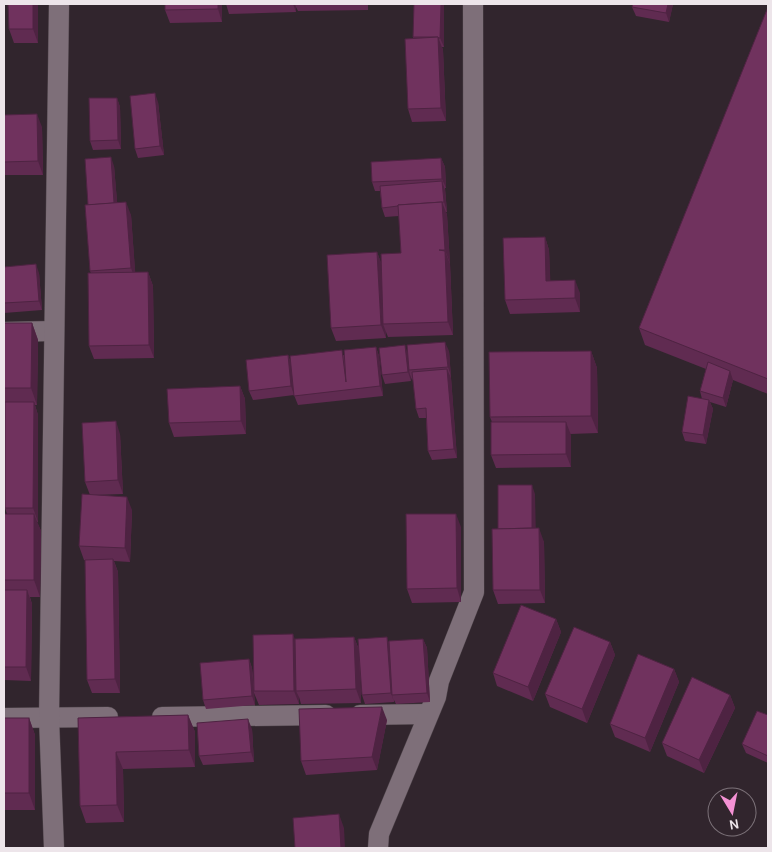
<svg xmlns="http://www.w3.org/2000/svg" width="772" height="852" viewBox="0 0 772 852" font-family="Karla,sans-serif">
  <rect width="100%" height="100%" fill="#31252d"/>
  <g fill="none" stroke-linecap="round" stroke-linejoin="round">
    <defs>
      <g id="minor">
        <polyline points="4,332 54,331"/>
        <polyline points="360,715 428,714"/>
        <polyline points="162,717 326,715"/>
        <polyline points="4,718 108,717"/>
        <polyline points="54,848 49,718 59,4"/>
        <polyline points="378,848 379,834 436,697 439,681 474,592 473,4"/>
      </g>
    </defs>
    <!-- minor casing -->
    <use href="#minor" stroke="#4c4248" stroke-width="21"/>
    <!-- minor -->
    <use href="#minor" stroke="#7e6f79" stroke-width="20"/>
  </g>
  <!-- wall -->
  <g fill="#602b51">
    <polygon points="38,4 38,43 14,43 9,29"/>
    <polygon points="165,4 222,4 222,22 170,23 165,10"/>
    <polygon points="226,4 368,4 368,10 298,11 296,7 296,12 229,14"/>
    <polygon points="444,4 444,47 442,47 443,50 446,121 412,122 408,109 413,37"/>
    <polygon points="673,4 669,22 636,16 632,7"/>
    <polygon points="768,7 768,394 733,380 726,407 710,402 713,409 706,444 685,441 682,432 702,399 700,391 706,369 645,345 639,328"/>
    <polygon points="117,98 120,107 121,149 93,150 90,141"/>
    <polygon points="158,102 164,155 138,158 135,149"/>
    <polygon points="4,115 42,127 43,175 4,175"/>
    <polygon points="441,158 445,167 446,188 445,188 447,212 446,212 447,215 450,264 453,335 388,337 386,332 386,338 336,341 331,328 377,252 381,263 401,253 399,216 385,217 382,208 380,191 375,191 372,182"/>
    <polygon points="114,166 117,202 131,215 135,272 148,272 153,286 154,358 94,359 89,346 91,273 90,271 88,205"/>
    <polygon points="545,237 549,250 550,281 580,293 580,312 510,314 505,300"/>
    <polygon points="4,267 39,273 42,310 4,313"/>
    <polygon points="4,323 32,323 38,340 37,405 35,405 38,415 38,522 37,522 41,531 40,597 30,597 32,604 31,681 4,680 4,514 7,514 5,508 5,405 4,405"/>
    <polygon points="376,347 379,356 383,396 298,405 294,395 253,400 249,391 288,355 291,363 344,355"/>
    <polygon points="407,351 449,351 457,458 432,460 428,451 426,418 419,418 416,409 413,379 412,380 410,375 411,381 385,384 382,375"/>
    <polygon points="591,351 597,368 598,433 570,434 571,467 496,468 491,455 492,422 490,417"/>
    <polygon points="240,386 245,399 246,434 174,437 169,423"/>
    <polygon points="120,434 123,494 95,495 132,510 130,562 114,561 118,572 120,693 92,693 87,680 86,560 84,560 79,546 90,495 85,482"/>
    <polygon points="535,494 535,528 544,542 545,603 498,604 493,590 498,529"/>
    <polygon points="461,527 461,602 412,603 407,589"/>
    <polygon points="556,619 561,632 533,701 497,686 493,673"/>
    <polygon points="354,637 358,647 389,642 423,639 427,648 430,702 396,704 394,700 394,702 365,704 362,695 360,670 361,703 301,704 299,697 299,704 259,705 254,693 255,705 206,709 203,700 249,659 252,668 254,684 295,639"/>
    <polygon points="610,642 615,655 587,723 550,707 545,694"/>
    <polygon points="674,669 679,682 650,752 615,737 610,724"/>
    <polygon points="730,695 735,708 704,773 667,756 662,743"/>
    <polygon points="188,715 195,732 195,767 123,769 124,822 86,823 80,806 78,718"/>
    <polygon points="768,715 768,763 746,753 742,744"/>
    <polygon points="4,718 29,718 35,735 35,810 4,810"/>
    <polygon points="387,720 377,770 306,775 301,761"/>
    <polygon points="252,729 254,762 203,765 199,756"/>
  </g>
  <!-- shaded-wall -->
  <g fill="#4e2342">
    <polygon points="33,4 38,4 38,43 33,29"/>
    <polygon points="218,4 222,4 222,22 218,9"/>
    <polygon points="293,4 295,4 296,7 296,12"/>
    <polygon points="441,4 444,4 444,47 440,38"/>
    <polygon points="668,4 673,4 669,22 666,13"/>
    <polygon points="438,37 443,50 446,121 441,108"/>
    <polygon points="155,93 158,102 164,155 160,146"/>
    <polygon points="117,98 120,107 121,149 118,140"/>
    <polygon points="37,114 42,127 43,175 38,161"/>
    <polygon points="111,157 114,166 118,212 114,203"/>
    <polygon points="441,158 445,167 446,188 442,179"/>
    <polygon points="442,181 445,190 447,212 444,202"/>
    <polygon points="126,202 131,215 136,282 131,268"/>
    <polygon points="442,202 447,215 450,263 445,250"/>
    <polygon points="545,237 549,250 551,294 546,281"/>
    <polygon points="445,251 450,264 453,335 448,322"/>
    <polygon points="377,252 382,265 383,324 386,332 386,338 381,325"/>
    <polygon points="36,264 39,273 42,310 39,301"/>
    <polygon points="148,272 153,286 154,358 149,345"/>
    <polygon points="575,280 580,293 580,312 575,298"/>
    <polygon points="32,323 38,340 37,405 31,388"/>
    <polygon points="445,342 449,351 451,376 448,367"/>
    <polygon points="405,345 408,354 409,370 410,375 411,381 408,372"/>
    <polygon points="376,347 379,356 383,396 380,386"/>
    <polygon points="591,351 597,368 598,433 591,416"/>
    <polygon points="288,355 291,364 294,395 291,386"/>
    <polygon points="447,369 451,378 457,458 454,449"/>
    <polygon points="730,371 733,380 726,407 723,398"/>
    <polygon points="240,386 245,399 246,434 241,421"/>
    <polygon points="709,400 713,409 706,444 703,435"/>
    <polygon points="34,402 38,415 38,522 33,508"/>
    <polygon points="116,421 120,434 123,494 118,480"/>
    <polygon points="566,422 571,435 571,467 566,454"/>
    <polygon points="532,485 535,494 536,539 532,529"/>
    <polygon points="127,497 132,510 130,562 125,548"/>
    <polygon points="34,514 41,531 40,597 34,580"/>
    <polygon points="456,514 461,527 461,602 457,588"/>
    <polygon points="539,528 544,542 545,603 540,590"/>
    <polygon points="113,559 118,572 120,693 115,679"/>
    <polygon points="27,590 32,604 31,681 26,667"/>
    <polygon points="556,619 561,632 533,701 528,687"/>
    <polygon points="293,634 298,648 296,691 299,697 299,704 294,691"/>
    <polygon points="354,637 359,650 361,703 356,689"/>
    <polygon points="387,637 390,646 392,695 394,702 391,693"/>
    <polygon points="423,639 427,648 430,702 427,693"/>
    <polygon points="610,642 615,655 587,723 582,709"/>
    <polygon points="249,659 252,668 255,705 252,696"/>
    <polygon points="674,669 679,682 650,752 645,738"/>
    <polygon points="730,695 735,708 704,773 699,760"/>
    <polygon points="382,707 387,720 377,770 372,757"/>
    <polygon points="188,715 195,732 195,767 189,750"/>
    <polygon points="29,718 35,735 35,810 29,793"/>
    <polygon points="248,719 252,729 254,762 251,752"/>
    <polygon points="116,752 123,769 124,822 117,805"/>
    <polygon points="339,814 344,828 345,848 341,848"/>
  </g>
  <!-- building -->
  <g fill="#70325e" stroke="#4e2342">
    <polygon points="8,4 33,4 33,29 9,29"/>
    <polygon points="165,4 218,4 218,9 165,10"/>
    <polygon points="414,4 441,4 440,38 438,38 438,37 413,37"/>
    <polygon points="633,4 668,4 666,13 632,7"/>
    <polygon points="768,7 768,379 639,328"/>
    <polygon points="438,37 441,108 408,109 405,39"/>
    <polygon points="155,93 160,146 135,149 130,96"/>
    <polygon points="89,98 117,98 118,140 90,141"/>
    <polygon points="37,114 38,161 4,162 4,115"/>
    <polygon points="111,157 114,203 88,205 85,159"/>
    <polygon points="441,158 442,179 372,182 371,162"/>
    <polygon points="442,181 444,202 442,202 398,205 398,206 382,208 380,186"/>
    <polygon points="126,202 131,268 90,271 85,205"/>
    <polygon points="442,202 445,250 439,250 445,251 448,322 383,324 381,254 401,253 398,205"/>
    <polygon points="545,237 546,281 575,280 575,298 505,300 503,238"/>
    <polygon points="377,252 381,325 331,328 327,255"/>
    <polygon points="36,264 39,301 4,303 4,267"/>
    <polygon points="148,272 149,345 89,346 88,273"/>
    <polygon points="4,323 32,323 31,388 4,388"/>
    <polygon points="445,342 448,367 409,370 407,345"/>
    <polygon points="405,345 408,372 382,375 379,348"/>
    <polygon points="376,347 380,386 294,396 290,356 342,350 346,382 344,350"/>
    <polygon points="591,351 591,416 490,417 489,352"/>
    <polygon points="288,355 291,386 249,391 246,360"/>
    <polygon points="708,362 730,371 723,398 700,391"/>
    <polygon points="447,369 454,449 428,451 426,408 416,409 412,372"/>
    <polygon points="240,386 241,421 169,423 167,389"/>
    <polygon points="688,396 709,400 703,435 682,432"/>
    <polygon points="5,402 34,402 33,508 5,508"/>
    <polygon points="116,421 118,480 85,482 82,423"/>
    <polygon points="491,422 566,422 566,454 491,455"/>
    <polygon points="498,485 532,485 532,528 498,529"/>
    <polygon points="82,494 127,497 125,548 79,546"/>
    <rect x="4" y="514" width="30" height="66"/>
    <polygon points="406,514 456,514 457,588 407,589"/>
    <polygon points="539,528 540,590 493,590 492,529"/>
    <polygon points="113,559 115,679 87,680 85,560"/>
    <polygon points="4,590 27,590 26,667 4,667"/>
    <polygon points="521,605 556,619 528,687 493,673"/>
    <polygon points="574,627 610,642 582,709 545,694"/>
    <polygon points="293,634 294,691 254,691 253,635"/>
    <polygon points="354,637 356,689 296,691 295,639"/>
    <polygon points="387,637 391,693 362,695 358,639"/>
    <polygon points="423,639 427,693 392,695 389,641"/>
    <polygon points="638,654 674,669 645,738 610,724"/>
    <polygon points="249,659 252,696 203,700 200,663"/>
    <polygon points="692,677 730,695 699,760 662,743"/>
    <polygon points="382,707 372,757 301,761 299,709"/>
    <polygon points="757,711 768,715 768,756 742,744"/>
    <polygon points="188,715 189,750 116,752 117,805 80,806 78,718"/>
    <rect x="4" y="718" width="25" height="75"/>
    <polygon points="248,719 251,752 199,756 197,723"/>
    <polygon points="339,814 341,848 295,848 293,818"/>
  </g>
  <!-- border -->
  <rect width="772" height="852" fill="none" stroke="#ede5ea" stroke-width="10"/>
  <!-- north arrow -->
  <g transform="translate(732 812) rotate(170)"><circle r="24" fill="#31252d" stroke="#7c7279"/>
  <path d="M0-4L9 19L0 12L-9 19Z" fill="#f491d4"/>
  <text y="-8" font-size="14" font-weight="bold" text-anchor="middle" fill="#ede5ea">N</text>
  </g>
</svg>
